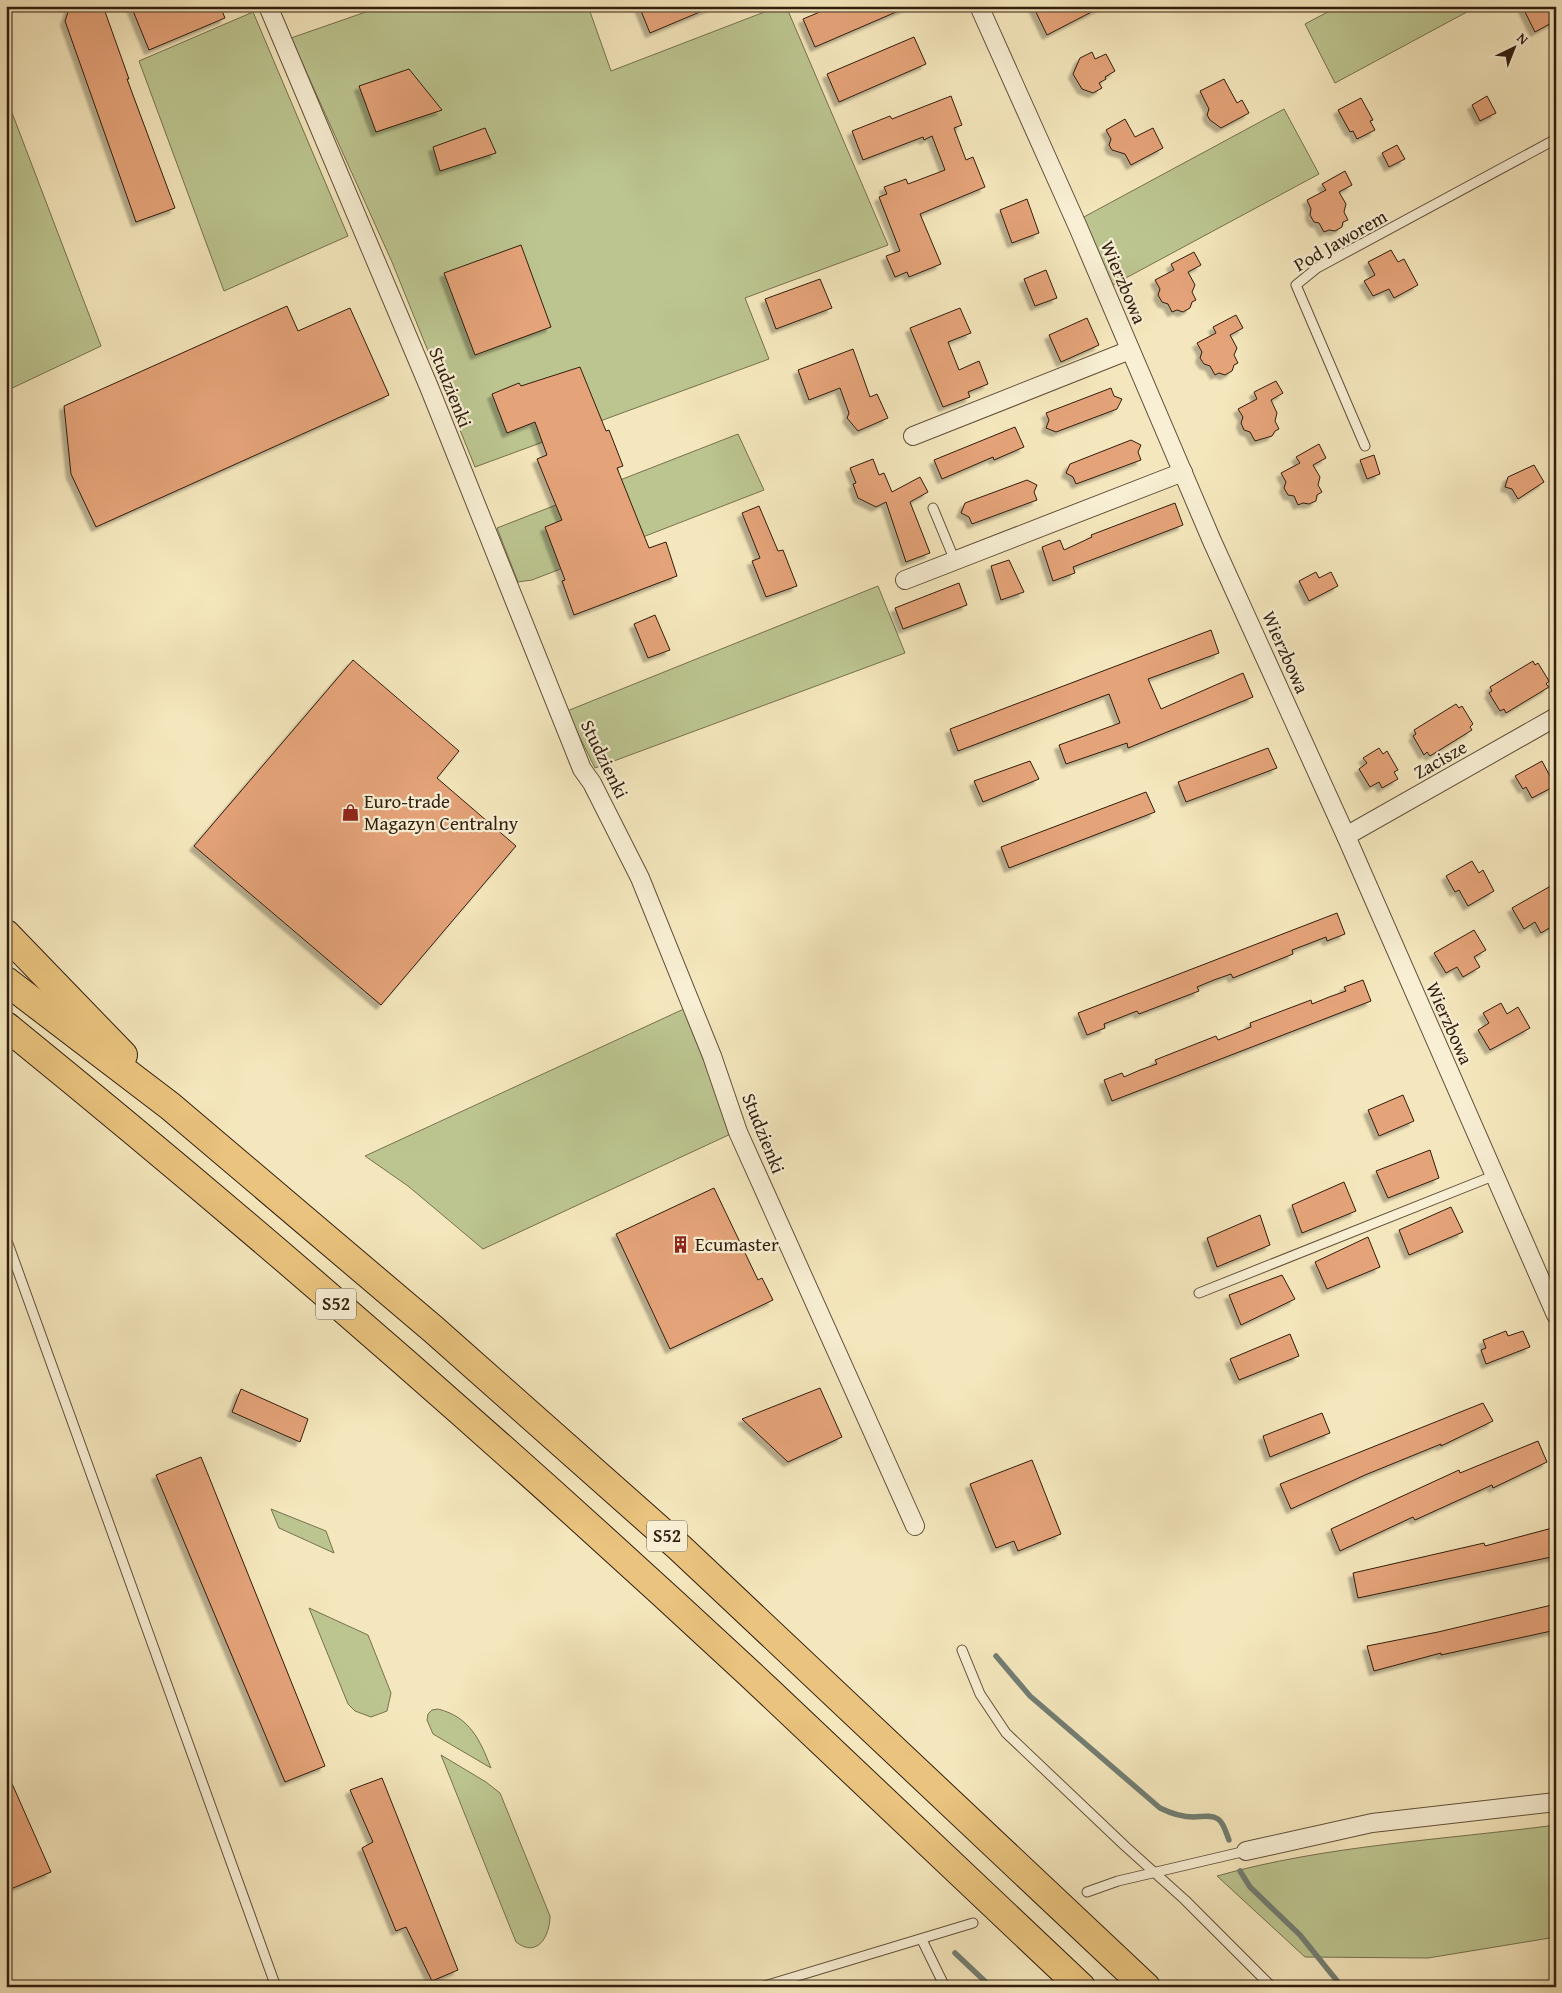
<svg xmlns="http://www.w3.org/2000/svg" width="1562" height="1993" viewBox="0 0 1562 1993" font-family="'Gentium Book Plus',serif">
  <defs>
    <filter id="shadow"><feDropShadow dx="-4.5" dy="4.5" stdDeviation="1" flood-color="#0004"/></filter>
  </defs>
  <rect width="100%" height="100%" fill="#f5e7bd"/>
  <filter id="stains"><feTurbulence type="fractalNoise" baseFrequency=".004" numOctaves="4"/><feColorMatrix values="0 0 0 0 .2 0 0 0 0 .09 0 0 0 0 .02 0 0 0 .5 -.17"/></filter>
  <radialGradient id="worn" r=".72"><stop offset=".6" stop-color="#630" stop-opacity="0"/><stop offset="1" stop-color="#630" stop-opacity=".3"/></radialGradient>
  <!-- green -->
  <g fill="#bcc590" stroke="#76714f">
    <polygon points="383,6 588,6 611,71 780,6 786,6 888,245 745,298 769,359 475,467 392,262 291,38"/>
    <polygon points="1339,6 1478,6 1335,83 1305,24"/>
    <polygon points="253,12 348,236 224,291 139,61"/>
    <polygon points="6,97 101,346 6,391"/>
    <polygon points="1284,109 1319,174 1111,286 1082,218"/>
    <polygon points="738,434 764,490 532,580 518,582 497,528"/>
    <polygon points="878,586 905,653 595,768 567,711"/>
    <polygon points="686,1008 735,1132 483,1249 408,1186 365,1156"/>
    <polygon points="271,1509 326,1531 334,1553 279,1528"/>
    <polygon points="309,1608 368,1635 391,1693 387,1711 371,1717 355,1711 348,1704"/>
    <path d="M438,1709c32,8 42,31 53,59l-58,-34 -6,-14 1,-6 4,-4z"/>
    <path d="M441,1755l45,27 14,11 50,123c0,19 -12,43 -34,26z"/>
    <path d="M1556,1825v112l-128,21 -123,-1 -88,-81c110,-31 226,-36 339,-51z"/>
  </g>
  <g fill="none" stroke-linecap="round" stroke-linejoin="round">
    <!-- stream -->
    <g stroke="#727e73" stroke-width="5.5">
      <path d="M996,1656l34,40 130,112c10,5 23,9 34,9 8,0 16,-3 24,2 6,4 8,14 11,21"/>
      <polyline points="1240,1871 1250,1887 1300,1935 1342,1987"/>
      <polyline points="955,1953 991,1987"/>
    </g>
  </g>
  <!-- building -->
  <g fill="#e5a379" stroke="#311d0e" filter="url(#shadow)">
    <polygon points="70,6 103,6 129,79 127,79 175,208 136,222 65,21"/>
    <polygon points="131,6 220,6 225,18 149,50"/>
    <polygon points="639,6 714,6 650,33"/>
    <polygon points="834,6 910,6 815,47 803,19"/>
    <polygon points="1033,6 1103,6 1047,35"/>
    <polygon points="1522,6 1547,6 1555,21 1535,32"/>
    <polygon points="914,37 926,64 839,102 827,74"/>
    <polygon points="1092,52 1095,59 1106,54 1115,71 1105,77 1106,79 1099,83 1102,88 1093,93 1082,89 1073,74 1080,58"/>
    <polygon points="409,69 442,110 376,132 359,86"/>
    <polygon points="1224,79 1237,103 1242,100 1249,113 1221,128 1210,120 1207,115 1209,109 1200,91"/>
    <polygon points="951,96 962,125 954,128 966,160 973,157 985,187 920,214 941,264 909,277 907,272 895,277 886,256 900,251 879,197 887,194 884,187 906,179 908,184 945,170 932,136 924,140 923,137 863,160 852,131 890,116 892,119"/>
    <polygon points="1487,96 1496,113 1480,121 1472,105"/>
    <polygon points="1361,98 1373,120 1370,121 1375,130 1357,139 1353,131 1350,132 1338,110"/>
    <polygon points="1125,119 1135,137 1153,128 1163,148 1131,165 1125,154 1112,150 1109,145 1111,139 1106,130"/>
    <polygon points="485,128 496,153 440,171 433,147"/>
    <polygon points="1397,145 1405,159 1389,167 1382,153"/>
    <polygon points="1345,171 1352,185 1339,192 1346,204 1344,212 1348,220 1343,222 1342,227 1335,231 1329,230 1324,232 1319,223 1314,222 1310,215 1311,209 1307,200 1326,190 1322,184"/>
    <polygon points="1027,199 1039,233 1012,243 1000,210"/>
    <polygon points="521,245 551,327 475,355 444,273"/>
    <polygon points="1391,250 1398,262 1404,259 1418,285 1394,298 1389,289 1373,296 1364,281 1375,275 1368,262"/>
    <polygon points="1194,252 1201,265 1188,272 1195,285 1192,292 1196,300 1192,302 1190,308 1183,312 1177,310 1172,312 1168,304 1162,302 1158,295 1160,289 1155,280 1174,270 1171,264"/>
    <polygon points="1046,270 1057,298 1035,306 1024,279"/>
    <polygon points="820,279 832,308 776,329 765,299"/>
    <polygon points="287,306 298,331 350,308 389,395 96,527 71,474 64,406"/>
    <polygon points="960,308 971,333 948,342 959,370 979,361 988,384 968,392 970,397 943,407 910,328"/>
    <polygon points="1236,315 1243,328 1230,335 1237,348 1234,355 1238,363 1234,365 1232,371 1225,375 1219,373 1215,375 1210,366 1204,364 1200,358 1202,352 1197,343 1216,333 1213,327"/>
    <polygon points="1087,318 1099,345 1061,362 1049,335"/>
    <polygon points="853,349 870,397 877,394 888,418 858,431 847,418 849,413 840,388 809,400 798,370"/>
    <polygon points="580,367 606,431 609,430 623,466 617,468 649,548 666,542 677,576 574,615 562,581 565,580 545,527 562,520 537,459 547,455 535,422 507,433 492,394 519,383 521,386"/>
    <polygon points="1276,381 1283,393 1271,400 1277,413 1275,421 1279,429 1275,431 1272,436 1255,441 1250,432 1244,430 1241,423 1243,417 1238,409 1257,399 1254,392"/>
    <polygon points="1111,388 1114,396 1122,399 1117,409 1056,432 1046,428 1049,420 1046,413"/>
    <polygon points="1015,427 1024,447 994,460 993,457 942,479 934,460"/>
    <polygon points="1131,440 1141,445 1138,452 1141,460 1076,484 1073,477 1066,473 1070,464"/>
    <polygon points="1319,444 1326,458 1313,465 1320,477 1318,485 1322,492 1317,495 1316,501 1309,504 1303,503 1298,505 1294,496 1288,495 1284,488 1286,482 1281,473 1300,463 1296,457"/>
    <polygon points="1374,455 1380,474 1367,479 1360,460"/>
    <polygon points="873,459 879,475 884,473 892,492 920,477 928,492 910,502 930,553 906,562 886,502 876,507 858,498 853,484 856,483 850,468"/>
    <polygon points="1534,465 1544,482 1518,499 1512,489 1505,487 1508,477"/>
    <polygon points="1027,480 1037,485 1034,492 1037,500 972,524 969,517 961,513 965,503"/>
    <polygon points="1175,503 1183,525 1073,567 1075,573 1053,581 1042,547 1060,540 1064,550 1092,537 1091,535"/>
    <polygon points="759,506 778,551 783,550 797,586 766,597 752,561 760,558 742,513"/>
    <polygon points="1009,560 1024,592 1001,600 991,566"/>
    <polygon points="1316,572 1319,578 1331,572 1338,586 1309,601 1299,581"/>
    <polygon points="959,583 967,605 903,629 895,608"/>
    <polygon points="655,615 670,650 648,658 634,624"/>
    <polygon points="1211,630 1219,653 1148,679 1161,709 1243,673 1253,697 1128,748 1127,743 1066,764 1059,745 1120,723 1109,694 958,751 950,729"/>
    <polygon points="353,660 459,751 437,778 516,846 381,1005 194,846"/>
    <polygon points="1533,661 1535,665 1538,663 1549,681 1546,684 1549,687 1506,713 1504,709 1500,711 1489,693 1492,691 1490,687"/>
    <polygon points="1456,704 1459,708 1462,706 1473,724 1470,727 1472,730 1430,756 1427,752 1424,755 1413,736 1416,734 1414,730"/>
    <polygon points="1268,748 1277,768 1186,802 1178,782"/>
    <polygon points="1379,748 1383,754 1387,751 1398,770 1394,772 1398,779 1382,788 1379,782 1370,787 1359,769 1367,763 1363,758"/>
    <polygon points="1030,761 1039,779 983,802 974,781"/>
    <polygon points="1542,761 1552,780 1550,782 1553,787 1532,798 1526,787 1523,789 1515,776"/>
    <polygon points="1146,792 1155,812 1009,868 1001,847"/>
    <polygon points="1472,861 1479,873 1483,870 1494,891 1468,906 1459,890 1455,892 1446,876"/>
    <polygon points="1556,883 1556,924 1541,933 1535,922 1524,929 1512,908"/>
    <polygon points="1337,913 1345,934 1327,941 1326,937 1308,944 1292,950 1293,954 1233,978 1231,974 1214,980 1197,987 1199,991 1139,1014 1137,1011 1104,1024 1105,1028 1087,1035 1078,1013"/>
    <polygon points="1474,930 1486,950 1474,957 1480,967 1463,977 1457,967 1446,973 1434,953"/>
    <polygon points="1363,980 1371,1001 1112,1101 1104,1080 1122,1073 1124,1077 1140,1070 1157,1064 1155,1060 1216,1036 1218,1040 1251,1027 1250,1023 1311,1000 1312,1004 1329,997 1346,991 1344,987"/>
    <polygon points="1501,1003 1507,1014 1518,1007 1530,1028 1490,1050 1478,1030 1489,1023 1483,1013"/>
    <polygon points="1403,1095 1414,1121 1379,1136 1368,1110"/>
    <polygon points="1430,1150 1439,1178 1388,1198 1376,1171"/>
    <polygon points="1344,1182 1356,1211 1302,1233 1292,1205"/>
    <polygon points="714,1188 758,1280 762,1278 773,1300 670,1349 616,1234"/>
    <polygon points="1451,1207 1463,1232 1409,1255 1399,1230"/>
    <polygon points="1260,1215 1270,1245 1217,1267 1207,1238"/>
    <polygon points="1368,1237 1380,1267 1327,1289 1315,1262"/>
    <polygon points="1282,1275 1295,1299 1241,1325 1229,1295"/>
    <polygon points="1506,1331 1508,1336 1523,1331 1530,1347 1486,1364 1481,1350 1486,1348 1483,1340"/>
    <polygon points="1290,1334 1299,1356 1239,1380 1230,1359"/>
    <polygon points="820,1388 842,1437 788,1462 742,1419"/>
    <polygon points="241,1389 308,1419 300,1442 232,1412"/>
    <polygon points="1483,1403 1493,1421 1441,1446 1441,1444 1365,1475 1291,1509 1280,1484"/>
    <polygon points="1322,1413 1330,1433 1270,1457 1263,1436"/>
    <polygon points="1538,1441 1547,1462 1493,1488 1492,1485 1415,1520 1413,1517 1340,1551 1331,1529 1459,1470 1460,1473"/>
    <polygon points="201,1457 325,1766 285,1782 156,1475"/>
    <polygon points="1032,1460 1061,1534 1018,1551 1014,1541 996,1548 970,1484"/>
    <polygon points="1556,1527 1556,1556 1358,1598 1353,1573 1484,1543 1485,1546"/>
    <polygon points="1556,1604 1556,1630 1441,1655 1441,1653 1374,1671 1367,1646 1438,1632"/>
    <polygon points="6,1770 51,1872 6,1891"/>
    <polygon points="382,1778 458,1970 432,1981 406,1927 396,1931 362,1848 373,1842 350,1790"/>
  </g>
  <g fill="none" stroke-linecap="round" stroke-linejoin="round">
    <defs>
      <g id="lane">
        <polyline points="1365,446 1296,285 1317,268 1556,139"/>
        <polyline points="933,508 955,561"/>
        <polyline points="6,1238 276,1987"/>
        <polyline points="1199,1293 1493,1176"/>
        <polyline points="962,1650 980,1694 1006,1733 1125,1846 1185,1900 1272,1987"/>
        <polyline points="1087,1892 1118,1881 1246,1851"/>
        <polyline points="922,1940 945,1987"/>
        <polyline points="761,1987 973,1923"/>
      </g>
      <g id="street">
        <polyline points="268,6 429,387 582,769 592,783 640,878 712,1056 738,1132 915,1526"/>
        <polyline points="979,6 1078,227 1212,541 1346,836 1556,1315"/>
        <polyline points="913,436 1130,350"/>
        <polyline points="905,580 1183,472"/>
        <polyline points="1346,836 1556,717"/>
        <polyline points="1246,1851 1372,1823 1556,1802"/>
      </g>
      <g id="highway">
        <polyline points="6,934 123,1055"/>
        <polyline points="6,981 170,1106 433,1329 680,1548 1146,1987"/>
        <path d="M6,1026c255,207 503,424 743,647 111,104 221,209 332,314"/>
      </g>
    </defs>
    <!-- lane casing -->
    <use href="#lane" stroke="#62503a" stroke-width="11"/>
    <!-- street casing -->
    <use href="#street" stroke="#62503a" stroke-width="20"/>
    <!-- highway casing -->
    <use href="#highway" stroke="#311d0e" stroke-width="30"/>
    <!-- lane -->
    <use href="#lane" stroke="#f8efd4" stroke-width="9"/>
    <!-- street -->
    <use href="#street" stroke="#f8efd4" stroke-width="18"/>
    <!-- highway -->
    <use href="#highway" stroke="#eac47e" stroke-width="28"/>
  </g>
  <!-- icons -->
  <defs>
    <symbol id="shop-bare" viewBox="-9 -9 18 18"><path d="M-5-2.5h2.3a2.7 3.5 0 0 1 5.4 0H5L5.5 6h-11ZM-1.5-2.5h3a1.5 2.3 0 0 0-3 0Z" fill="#8f2418" stroke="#f8efd4" stroke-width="2.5" paint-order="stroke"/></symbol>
    <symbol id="building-bare" viewBox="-9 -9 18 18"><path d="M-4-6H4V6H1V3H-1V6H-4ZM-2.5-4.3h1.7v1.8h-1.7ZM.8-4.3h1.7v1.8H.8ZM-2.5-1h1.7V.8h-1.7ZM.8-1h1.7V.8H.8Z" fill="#8f2418" stroke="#f8efd4" stroke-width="2.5" paint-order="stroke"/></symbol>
  </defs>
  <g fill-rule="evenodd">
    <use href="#shop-bare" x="338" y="800" width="25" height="25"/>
    <use href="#building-bare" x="668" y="1232" width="25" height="25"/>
  </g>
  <g text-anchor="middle" stroke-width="4.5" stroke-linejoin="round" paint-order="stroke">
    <!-- shield labels -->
    <g fill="#f8efd4" stroke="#6d5c49" stroke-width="1">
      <rect x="316" y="1288.5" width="40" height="31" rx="4"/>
      <rect x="647" y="1520.5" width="40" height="31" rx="4"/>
    </g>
    <g font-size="18" font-weight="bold" fill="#311d0e">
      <text x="336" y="1310">S52</text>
      <text x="667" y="1542">S52</text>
    </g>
    <!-- street labels -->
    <g font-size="19" fill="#311d0e" stroke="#f8efd4">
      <text transform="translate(1340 240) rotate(-30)" y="7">Pod Jaworem</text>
      <text transform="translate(1124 282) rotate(67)" y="7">Wierzbowa</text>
      <text transform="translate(451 387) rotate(68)" y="7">Studzienki</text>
      <text transform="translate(1286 652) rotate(66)" y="7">Wierzbowa</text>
      <text transform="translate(605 759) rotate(64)" y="7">Studzienki</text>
      <text transform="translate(1440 759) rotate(-30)" y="7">Zacisze</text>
      <text transform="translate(1450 1023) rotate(66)" y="7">Wierzbowa</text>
      <text transform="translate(764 1133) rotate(68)" y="7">Studzienki</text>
    </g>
    <!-- poi labels -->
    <g font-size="19" fill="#311d0e" stroke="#f8efd4" text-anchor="start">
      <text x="364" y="808">Euro-trade<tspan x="364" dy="22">Magazyn Centralny</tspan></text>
      <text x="695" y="1251">Ecumaster</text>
    </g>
  </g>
  <!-- margin -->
  <rect width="1562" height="1993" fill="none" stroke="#f5e7bd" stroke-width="25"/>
  <rect x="8" y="8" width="1547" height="1978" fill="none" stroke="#311d0e" stroke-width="2.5"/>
  <rect x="12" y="12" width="1537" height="1968" fill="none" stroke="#311d0e"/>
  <!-- north arrow -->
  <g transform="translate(1514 48) rotate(43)" stroke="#f8efd4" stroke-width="4" paint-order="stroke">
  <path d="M0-4L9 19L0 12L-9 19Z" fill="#311d0e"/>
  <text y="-8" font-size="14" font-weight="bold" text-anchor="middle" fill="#311d0e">N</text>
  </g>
  <rect width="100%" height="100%" filter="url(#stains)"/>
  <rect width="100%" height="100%" fill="url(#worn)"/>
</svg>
